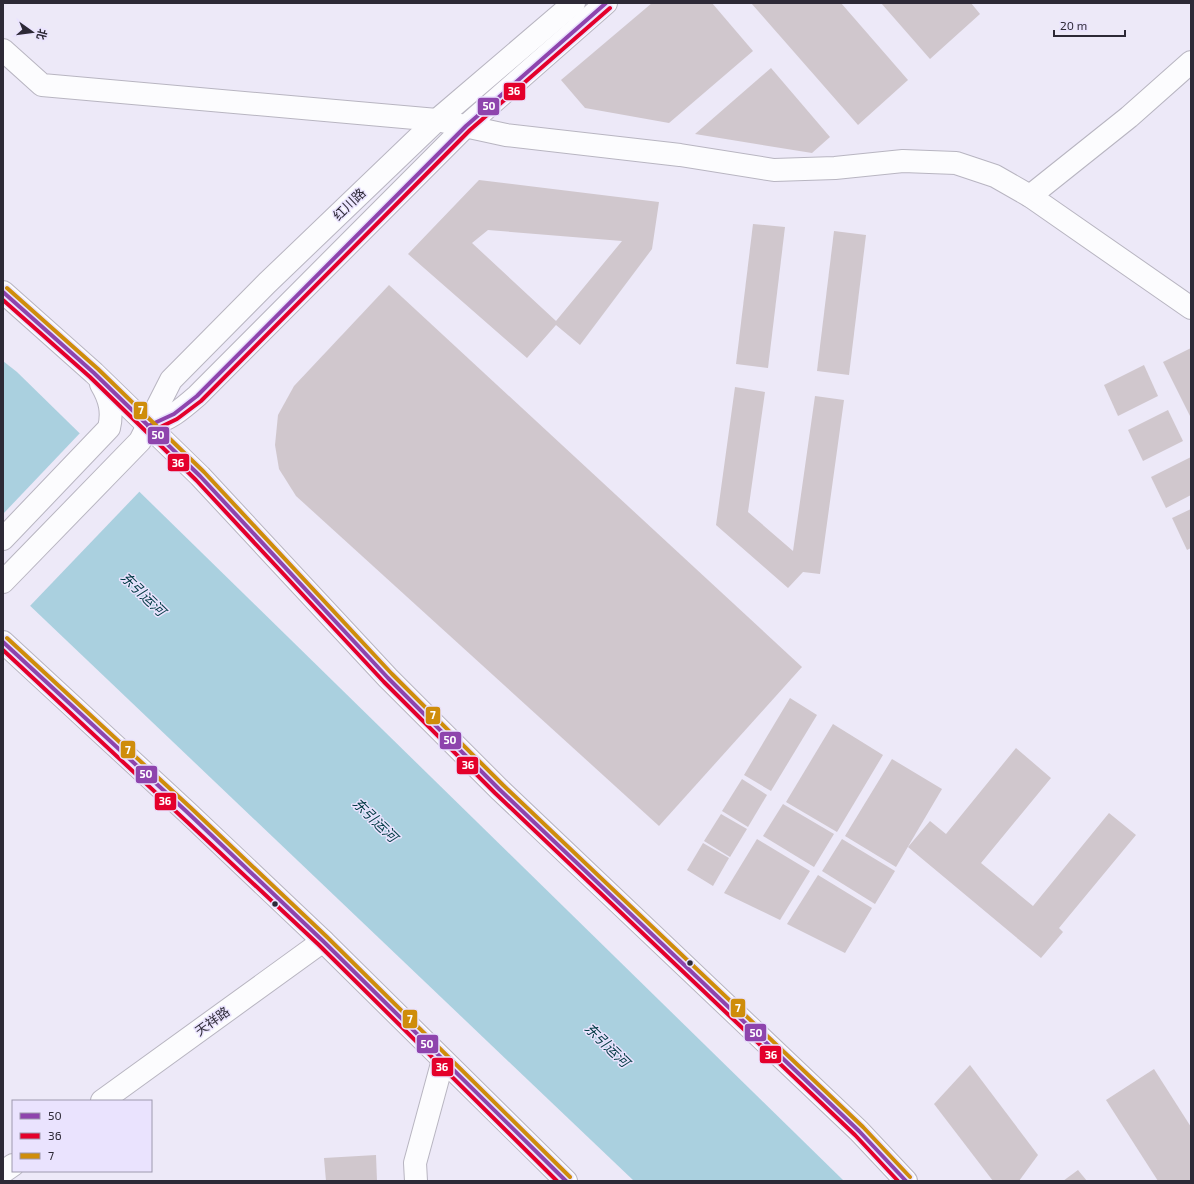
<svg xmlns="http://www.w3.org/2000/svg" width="1194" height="1184" viewBox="0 0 1194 1184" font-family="'Exo 2','Noto Sans SC',sans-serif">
  <rect width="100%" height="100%" fill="#ede9f8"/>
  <!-- water -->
  <polygon fill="#aad0df" points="3,361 17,372 844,1181 634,1181 3,580"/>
  <!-- pier -->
  <polygon fill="#ede9f8" points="81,432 141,490 29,607 3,582 3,514"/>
  <!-- building -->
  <g fill="#d0c7cd" fill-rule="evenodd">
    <polygon points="652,3 712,3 753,51 669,123 585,108 561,80"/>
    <polygon points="751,3 841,3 908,80 858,125"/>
    <polygon points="881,3 971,3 980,14 930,59"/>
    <polygon points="771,68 830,137 812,153 695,134"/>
    <path d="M479,180l180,22 -7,47 -72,96 -24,-20 -29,33 -119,-104zM488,230l134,11 -66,80 -84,-78z"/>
    <polygon points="753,224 785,227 768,368 736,364"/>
    <polygon points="834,231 866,235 849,375 817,371"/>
    <polygon points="389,285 802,667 659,826 296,496 279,469 275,445 278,415 294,386"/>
    <polygon points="1191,348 1191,418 1163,362"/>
    <polygon points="1144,365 1158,396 1118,416 1104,385"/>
    <polygon points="735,387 765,392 748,512 793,551 815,396 844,400 820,574 803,572 788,588 716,525"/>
    <polygon points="1168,410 1183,441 1143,461 1128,430"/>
    <polygon points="1191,457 1191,495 1166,508 1151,477"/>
    <polygon points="1191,509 1191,548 1187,550 1172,518"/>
    <polygon points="790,698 817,715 771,791 744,775"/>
    <polygon points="833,724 883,755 837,832 786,802"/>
    <polygon points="1016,748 1051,778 981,863 1033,906 1109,813 1136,835 1059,928 1063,932 1041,958 908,847 930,821 946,834"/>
    <polygon points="892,759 942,789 896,867 845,836"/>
    <polygon points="742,779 767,795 748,827 722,811"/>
    <polygon points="783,804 834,834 814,867 763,836"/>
    <polygon points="721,814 747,829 730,857 704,841"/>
    <polygon points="757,839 810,871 780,920 724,893"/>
    <polygon points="842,839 895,871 875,904 822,871"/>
    <polygon points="703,843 729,858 713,886 687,870"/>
    <polygon points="818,875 872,908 845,953 787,924"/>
    <polygon points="970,1065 1038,1155 1019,1181 993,1181 934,1104"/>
    <polygon points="1154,1069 1191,1127 1191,1181 1158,1181 1106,1100"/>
    <polygon points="376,1155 377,1181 326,1181 324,1158"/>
    <polygon points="1078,1170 1087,1181 1063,1181"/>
  </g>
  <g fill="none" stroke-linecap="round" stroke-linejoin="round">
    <defs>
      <g id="minor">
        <polyline points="3,50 42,85 437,120 506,135 680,155 774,170 835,168 903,161 956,163 995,176 1030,196 1191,308"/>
        <polyline points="1030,196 1129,117 1191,62"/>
        <polyline points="3,292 94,373 200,476 388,678 499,789 859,1131 906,1181"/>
        <path d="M148,426c21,-6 33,-16 49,-30l269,-270 140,-123"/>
        <path d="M3,539l106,-111c4,-16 1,-29 -8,-44"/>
        <polyline points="3,582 140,441 171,380 267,283 437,120 574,3"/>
        <polyline points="3,642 187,812 323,941 566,1181"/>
        <polyline points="102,1101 323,941"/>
        <polyline points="3,1172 13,1165"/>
        <polyline points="416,1181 415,1163 443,1060"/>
      </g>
    </defs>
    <!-- minor casing -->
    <use href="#minor" stroke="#b8b5c1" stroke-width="24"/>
    <!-- minor -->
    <use href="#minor" stroke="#fcfcfe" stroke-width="22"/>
    <defs>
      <g id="bus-1">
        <polyline points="3,292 94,373 200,476 388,678 499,789 859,1131 906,1181"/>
        <polyline points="148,426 174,414 197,396 466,126 606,3"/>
        <polyline points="3,642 187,812 323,941 566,1181"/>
      </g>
      <g id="bus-2">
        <polyline points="3,300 90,377 196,480 384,682 495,793 855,1135 898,1181"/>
        <polyline points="150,432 177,419 201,401 470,130 610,8"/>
        <polyline points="3,650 319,945 557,1181"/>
      </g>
      <g id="bus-3">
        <polyline points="7,288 98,369 204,472 392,674 503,785 863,1127 910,1177"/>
        <polyline points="7,638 191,808 327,937 570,1177"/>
      </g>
    </defs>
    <!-- bus-1 casing -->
    <use href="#bus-1" stroke="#eae3fe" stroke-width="7"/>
    <!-- bus-2 casing -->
    <use href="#bus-2" stroke="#eae3fe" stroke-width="7"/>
    <!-- bus-3 casing -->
    <use href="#bus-3" stroke="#eae3fe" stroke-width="7"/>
    <!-- bus-1 -->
    <use href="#bus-1" stroke="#8e44ad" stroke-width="4"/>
    <!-- bus-2 -->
    <use href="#bus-2" stroke="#e4002b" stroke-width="4"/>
    <!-- bus-3 -->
    <use href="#bus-3" stroke="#cf8d0b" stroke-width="4"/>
  </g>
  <!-- markers -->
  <g fill="#2d2936" stroke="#eae3fe" stroke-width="1.5">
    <circle cx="275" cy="904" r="3.5"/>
    <circle cx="690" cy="963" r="3.5"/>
  </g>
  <g text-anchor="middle" stroke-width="3" stroke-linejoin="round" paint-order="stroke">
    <!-- street labels -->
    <g font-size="13" fill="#2d2936" stroke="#eae3fe">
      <text transform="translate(349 204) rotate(-44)" y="5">红川路</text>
      <text transform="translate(212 1021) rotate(-36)" y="5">天祥路</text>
    </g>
    <!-- water labels -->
    <g font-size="14" font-style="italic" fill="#023a44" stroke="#eae3fe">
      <text transform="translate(143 594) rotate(44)" y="5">东引运河</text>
      <text transform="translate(375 820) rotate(44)" y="5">东引运河</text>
      <text transform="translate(607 1045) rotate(44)" y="5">东引运河</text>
    </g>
  </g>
  <g stroke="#eae3fe" stroke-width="1.5">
    <rect x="503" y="82" width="23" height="19" rx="4" fill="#e4002b"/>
    <rect x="477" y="97" width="23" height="19" rx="4" fill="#8e44ad"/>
    <rect x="133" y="401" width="15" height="19" rx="4" fill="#cf8d0b"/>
    <rect x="147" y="426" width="23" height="19" rx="4" fill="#8e44ad"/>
    <rect x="167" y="453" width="23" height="19" rx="4" fill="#e4002b"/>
    <rect x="425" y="706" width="16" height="19" rx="4" fill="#cf8d0b"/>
    <rect x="439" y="731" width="23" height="19" rx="4" fill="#8e44ad"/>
    <rect x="120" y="740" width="16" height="19" rx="4" fill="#cf8d0b"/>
    <rect x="456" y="756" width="23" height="19" rx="4" fill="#e4002b"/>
    <rect x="135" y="765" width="23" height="19" rx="4" fill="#8e44ad"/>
    <rect x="154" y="792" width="23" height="19" rx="4" fill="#e4002b"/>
    <rect x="730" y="998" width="16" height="20" rx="4" fill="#cf8d0b"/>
    <rect x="402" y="1009" width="16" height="20" rx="4" fill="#cf8d0b"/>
    <rect x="744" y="1023" width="23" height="19" rx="4" fill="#8e44ad"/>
    <rect x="416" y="1034" width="23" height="20" rx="4" fill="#8e44ad"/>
    <rect x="759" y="1045" width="23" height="19" rx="4" fill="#e4002b"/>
    <rect x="431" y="1057" width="23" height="20" rx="4" fill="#e4002b"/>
  </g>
  <g font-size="11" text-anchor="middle" font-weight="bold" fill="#fff">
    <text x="514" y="95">36</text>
    <text x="489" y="110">50</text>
    <text x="141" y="414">7</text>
    <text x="158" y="439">50</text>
    <text x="178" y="467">36</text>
    <text x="433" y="719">7</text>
    <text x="450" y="744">50</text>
    <text x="128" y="754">7</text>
    <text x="468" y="769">36</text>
    <text x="146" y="778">50</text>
    <text x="165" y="805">36</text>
    <text x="738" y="1012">7</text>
    <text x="410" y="1023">7</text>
    <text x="756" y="1037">50</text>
    <text x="427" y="1048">50</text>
    <text x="771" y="1059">36</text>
    <text x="442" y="1071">36</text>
  </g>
  <!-- border -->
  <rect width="1194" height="1184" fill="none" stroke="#2d2936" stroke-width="8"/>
  <!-- legend -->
  <rect x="12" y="1100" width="140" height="72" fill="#eae3fe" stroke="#9e99ae"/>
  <rect x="20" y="1113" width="20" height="6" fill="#8e44ad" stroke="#9e99ae"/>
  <text x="48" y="1120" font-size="12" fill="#2d2936">50</text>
  <rect x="20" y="1133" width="20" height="6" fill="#e4002b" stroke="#9e99ae"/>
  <text x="48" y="1140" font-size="12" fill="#2d2936">36</text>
  <rect x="20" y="1153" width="20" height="6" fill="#cf8d0b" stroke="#9e99ae"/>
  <text x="48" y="1160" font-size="12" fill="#2d2936">7</text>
  <!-- north arrow -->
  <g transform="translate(32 32) rotate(104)" stroke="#eae3fe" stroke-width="3" paint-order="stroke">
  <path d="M0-3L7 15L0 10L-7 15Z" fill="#2d2936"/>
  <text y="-6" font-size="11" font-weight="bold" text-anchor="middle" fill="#2d2936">北</text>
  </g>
  <!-- scale -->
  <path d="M1054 30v6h71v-6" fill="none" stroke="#2d2936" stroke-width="2"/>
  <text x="1060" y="30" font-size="12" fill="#2d2936" stroke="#eae3fe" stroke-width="3" paint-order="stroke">20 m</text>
</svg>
